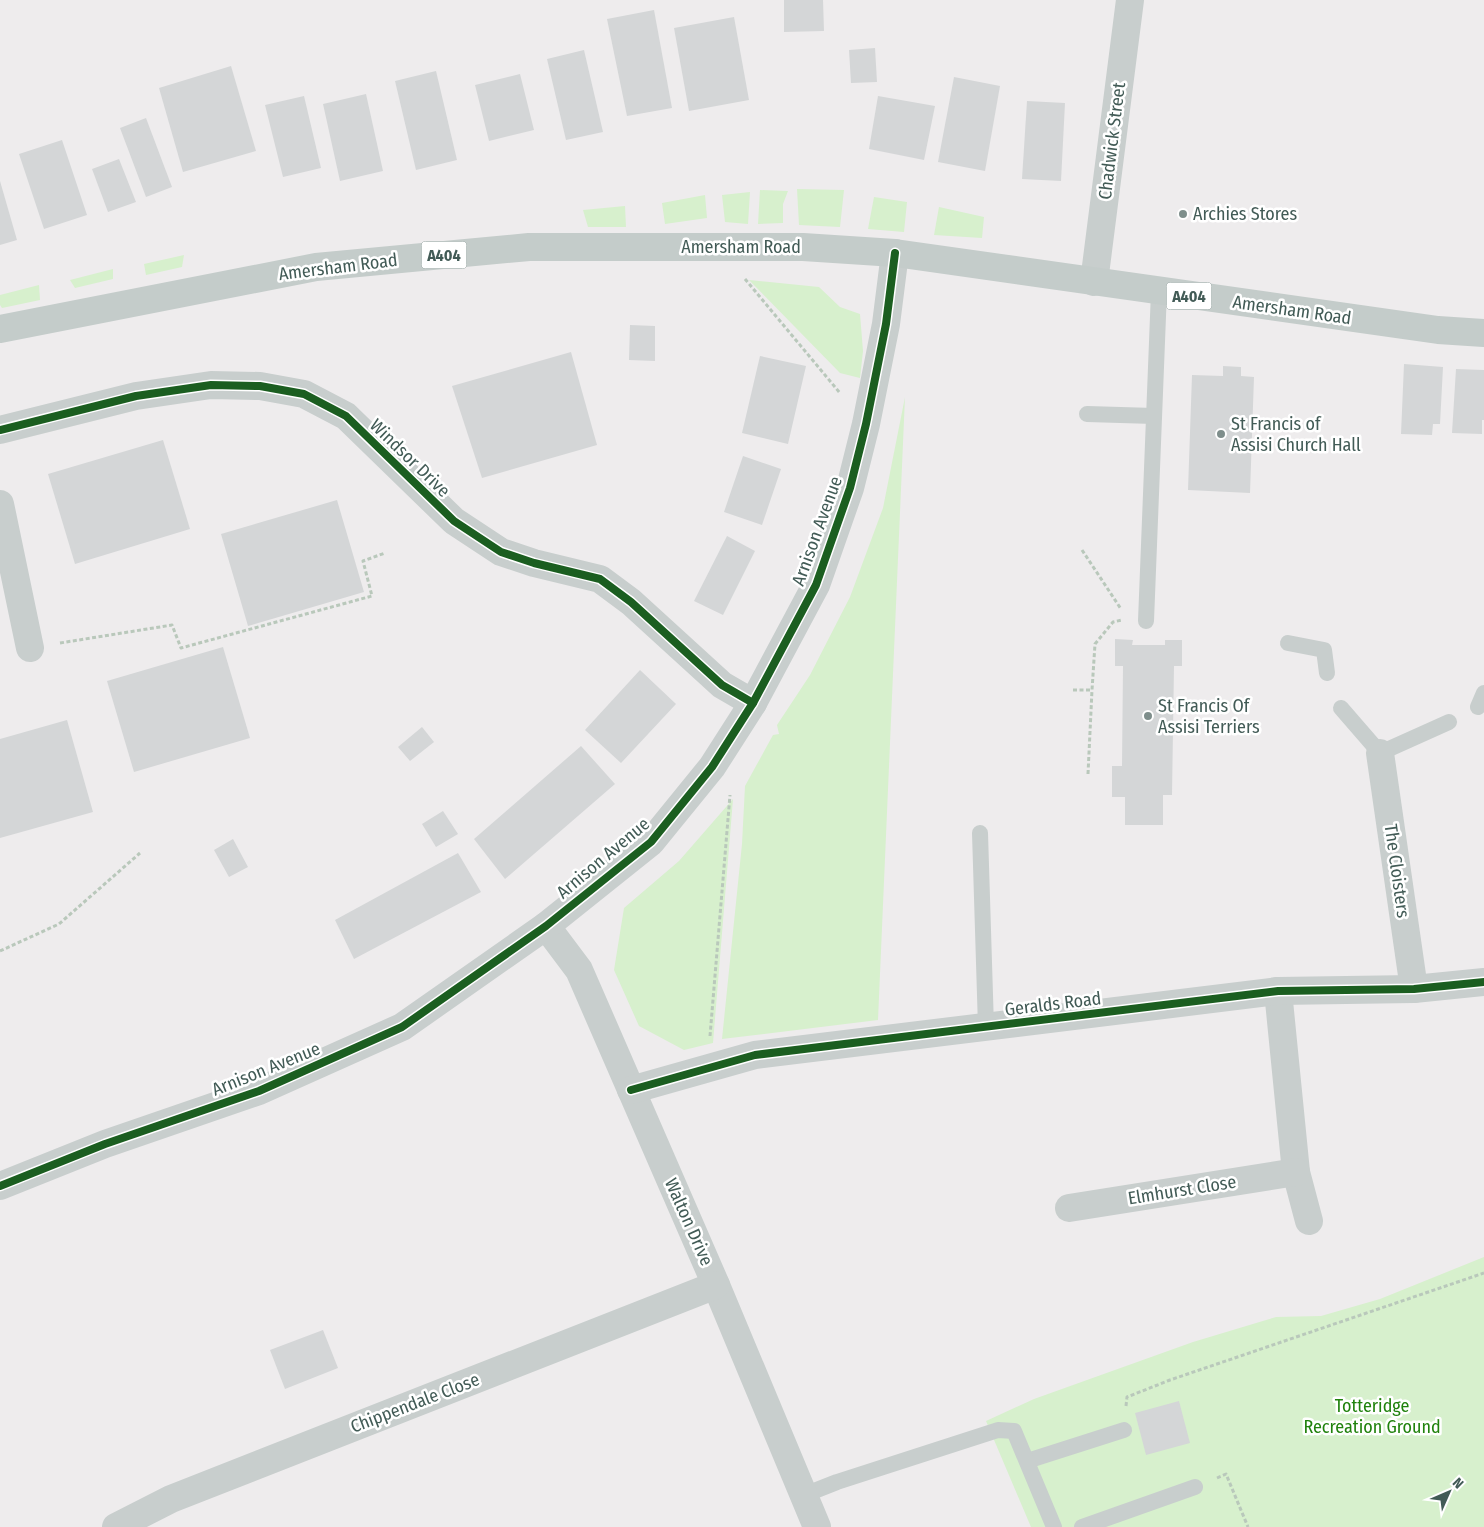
<svg xmlns="http://www.w3.org/2000/svg" width="1484" height="1527" viewBox="0 0 1484 1527" font-family="'Fira Sans Condensed',sans-serif">
  <rect width="100%" height="100%" fill="#eeeced"/>
  <!-- green -->
  <g fill="#d7f0cd">
    <polygon points="797,189 844,190 840,227 799,225"/>
    <polygon points="760,190 788,191 783,204 783,223 758,224"/>
    <polygon points="750,192 748,224 725,222 722,195"/>
    <polygon points="705,195 707,218 665,224 662,203"/>
    <polygon points="874,197 907,202 904,232 868,229"/>
    <polygon points="625,206 626,227 588,227 583,210"/>
    <polygon points="939,207 984,217 982,238 934,235"/>
    <polygon points="184,255 182,267 146,275 144,264"/>
    <polygon points="113,269 113,279 75,288 70,280"/>
    <polygon points="749,280 819,287 840,307 860,314 863,351 860,378 840,373"/>
    <polygon points="39,285 40,300 2,308 0,305 0,295"/>
    <polygon points="905,397 878,1020 722,1039 742,844 745,786 773,735 779,734 777,725 810,675 850,597 883,508"/>
    <polygon points="733,799 713,1043 684,1050 639,1026 614,970 624,908 679,861"/>
    <polygon points="1484,1257 1484,1527 1031,1527 986,1421 1034,1399 1193,1342 1276,1317 1321,1316 1380,1299"/>
  </g>
  <!-- building -->
  <g fill="#d4d6d7">
    <polygon points="784,0 823,0 824,31 784,32"/>
    <polygon points="654,10 672,108 627,116 607,19"/>
    <polygon points="734,17 749,100 689,111 674,28"/>
    <polygon points="875,48 877,82 851,83 849,50"/>
    <polygon points="584,50 603,132 566,140 547,59"/>
    <polygon points="231,66 256,151 183,172 159,88"/>
    <polygon points="436,71 457,160 416,170 395,81"/>
    <polygon points="520,74 534,130 489,141 475,85"/>
    <polygon points="954,77 1000,86 985,171 938,162"/>
    <polygon points="366,94 383,171 340,181 323,104"/>
    <polygon points="304,96 321,168 283,177 265,105"/>
    <polygon points="878,96 935,106 924,160 869,149"/>
    <polygon points="1027,101 1065,103 1061,181 1022,179"/>
    <polygon points="146,118 172,187 146,197 120,128"/>
    <polygon points="62,140 87,215 44,229 19,154"/>
    <polygon points="119,159 136,202 108,212 92,169"/>
    <polygon points="0,181 17,240 0,245"/>
    <polygon points="630,325 655,326 655,361 629,360"/>
    <polygon points="571,352 597,445 482,478 452,386"/>
    <polygon points="760,356 806,366 788,444 742,433"/>
    <polygon points="1404,364 1443,367 1440,424 1433,424 1432,435 1401,434"/>
    <polygon points="1223,366 1241,367 1241,376 1254,377 1250,493 1188,490 1192,375 1223,376"/>
    <polygon points="1456,369 1484,370 1484,420 1482,420 1482,434 1452,433"/>
    <polygon points="163,440 190,529 75,564 48,474"/>
    <polygon points="743,456 781,469 762,525 724,512"/>
    <polygon points="337,500 364,592 248,626 221,534"/>
    <polygon points="727,536 755,551 723,615 694,601"/>
    <polygon points="1115,639 1133,640 1132,645 1165,645 1165,640 1182,640 1182,666 1174,666 1172,795 1163,795 1163,825 1125,825 1125,797 1112,797 1112,766 1122,766 1123,666 1115,666"/>
    <polygon points="223,647 250,738 134,772 107,681"/>
    <polygon points="640,670 676,704 621,763 585,730"/>
    <polygon points="67,720 93,812 0,838 0,739"/>
    <polygon points="422,727 434,742 410,761 398,747"/>
    <polygon points="581,746 615,784 505,879 474,839"/>
    <polygon points="443,811 458,834 436,847 422,824"/>
    <polygon points="233,839 248,867 229,877 214,850"/>
    <polygon points="458,853 481,892 354,959 335,920"/>
    <polygon points="323,1330 338,1368 285,1389 270,1350"/>
    <polygon points="1179,1401 1190,1443 1146,1455 1135,1413"/>
  </g>
  <g fill="none" stroke-linecap="round" stroke-linejoin="round">
    <!-- path -->
    <g stroke="#b9c8bb" stroke-width="3" stroke-dasharray="4 2.5" stroke-linecap="butt">
      <polyline points="745,279 840,393"/>
      <polyline points="1082,550 1121,609"/>
      <polyline points="60,643 172,625 181,648 372,596 363,561 385,553"/>
      <polyline points="1073,690 1092,690 1095,644 1113,622 1122,620"/>
      <polyline points="1088,774 1092,690"/>
      <polyline points="0,951 59,924 140,853"/>
      <polyline points="710,1036 730,795"/>
      <polyline points="1126,1406 1127,1397 1170,1380 1484,1273"/>
      <polyline points="1217,1478 1226,1474 1248,1527"/>
    </g>
    <!-- service -->
    <g stroke="#c8cecd" stroke-width="16">
      <polyline points="1087,414 1154,416"/>
      <polyline points="1146,621 1159,291"/>
      <polyline points="1288,643 1324,650 1327,673"/>
      <polyline points="1478,707 1484,693"/>
      <polyline points="1341,708 1380,753 1449,722"/>
      <polyline points="980,833 986,1027"/>
      <polyline points="1027,1461 1124,1430"/>
      <polyline points="804,1495 837,1482 998,1430 1014,1431 1054,1527"/>
      <polyline points="1082,1527 1195,1487"/>
    </g>
    <!-- minor -->
    <g stroke="#c8cecd" stroke-width="28">
      <polyline points="1094,282 1130,0"/>
      <polyline points="0,430 136,396 211,385 260,386 304,394 346,416 454,521 501,552 534,563 600,579 631,602 722,685 753,703"/>
      <polyline points="0,504 30,648"/>
      <polyline points="1380,753 1414,989"/>
      <polyline points="546,926 579,970 716,1285 817,1527"/>
      <polyline points="1278,991 1296,1172 1309,1221"/>
      <polyline points="631,1090 755,1055 1278,991 1414,989 1484,982"/>
      <polyline points="0,1186 105,1144 259,1091 402,1027 546,926 651,842 712,767 753,703 816,585 850,488 866,424 886,324 895,253"/>
      <polyline points="1069,1208 1296,1172"/>
      <polyline points="116,1527 171,1499 716,1285"/>
    </g>
    <!-- primary -->
    <polyline stroke="#c4ccca" stroke-width="28" points="0,329 316,267 529,247 803,247 895,253 1438,330 1484,333"/>
    <defs>
      <g id="cycleway">
        <polyline points="0,430 136,396 211,385 260,386 304,394 346,416 454,521 501,552 534,563 600,579 631,602 722,685 753,703"/>
        <polyline points="631,1090 755,1055 1278,991 1414,989 1484,982"/>
        <polyline points="0,1186 105,1144 259,1091 402,1027 546,926 651,842 712,767 753,703 816,585 850,488 866,424 886,324 895,253"/>
      </g>
    </defs>
    <!-- cycleway casing -->
    <use href="#cycleway" stroke="#fff" stroke-width="11"/>
    <!-- cycleway -->
    <use href="#cycleway" stroke="#1b5e20" stroke-width="8"/>
  </g>
  <!-- markers -->
  <g fill="#7e8e8b" stroke="#fff" stroke-width="2">
    <circle cx="1183" cy="214" r="5"/>
    <circle cx="1221" cy="434" r="5"/>
    <circle cx="1148" cy="716" r="5"/>
  </g>
  <g text-anchor="middle" stroke-width="5" stroke-linejoin="round" paint-order="stroke">
    <!-- shield labels -->
    <g fill="#fff" stroke="#7b8c89" stroke-width="1">
      <rect x="421.5" y="241.5" width="45" height="27" rx="4"/>
      <rect x="1166.5" y="282.5" width="45" height="27" rx="4"/>
    </g>
    <g font-size="16" font-weight="bold" fill="#425b56">
      <text x="444" y="261">A404</text>
      <text x="1189" y="302">A404</text>
    </g>
    <!-- street labels -->
    <g font-size="18" fill="#425b56" stroke="#fff">
      <text transform="translate(1112 141) rotate(-83)" y="6">Chadwick Street</text>
      <text x="741" y="253">Amersham Road</text>
      <text transform="translate(338 267) rotate(-7)" y="6">Amersham Road</text>
      <text transform="translate(1292 310) rotate(8)" y="6">Amersham Road</text>
      <text transform="translate(410 458) rotate(44)" y="6">Windsor Drive</text>
      <text transform="translate(817 531) rotate(-70)" y="6">Arnison Avenue</text>
      <text transform="translate(603 858) rotate(-40)" y="6">Arnison Avenue</text>
      <text transform="translate(1397 871) rotate(82)" y="6">The Cloisters</text>
      <text transform="translate(1053 1004) rotate(-7)" y="6">Geralds Road</text>
      <text transform="translate(266 1069) rotate(-22)" y="6">Arnison Avenue</text>
      <text transform="translate(1182 1190) rotate(-9)" y="6">Elmhurst Close</text>
      <text transform="translate(689 1222) rotate(66)" y="6">Walton Drive</text>
      <text transform="translate(415 1403) rotate(-21)" y="6">Chippendale Close</text>
    </g>
    <!-- poi labels -->
    <g font-size="18" fill="#425b56" stroke="#fff" text-anchor="start">
      <text x="1193" y="220">Archies Stores</text>
      <text x="1231" y="430">St Francis of<tspan x="1231" dy="21">Assisi Church Hall</tspan></text>
      <text x="1158" y="712">St Francis Of<tspan x="1158" dy="21">Assisi Terriers</tspan></text>
    </g>
    <!-- park labels -->
    <g font-size="18" fill="#20820d" stroke="#fff">
      <text x="1372" y="1412">Totteridge<tspan x="1372" dy="21">Recreation Ground</tspan></text>
    </g>
  </g>
  <!-- north arrow -->
  <g transform="translate(1449 1492) rotate(45)" stroke="#ffffff" stroke-width="4" paint-order="stroke">
  <path d="M0-4L9 19L0 12L-9 19Z" fill="#425b56"/>
  <text y="-8" font-size="14" font-weight="bold" text-anchor="middle" fill="#425b56">N</text>
  </g>
</svg>
